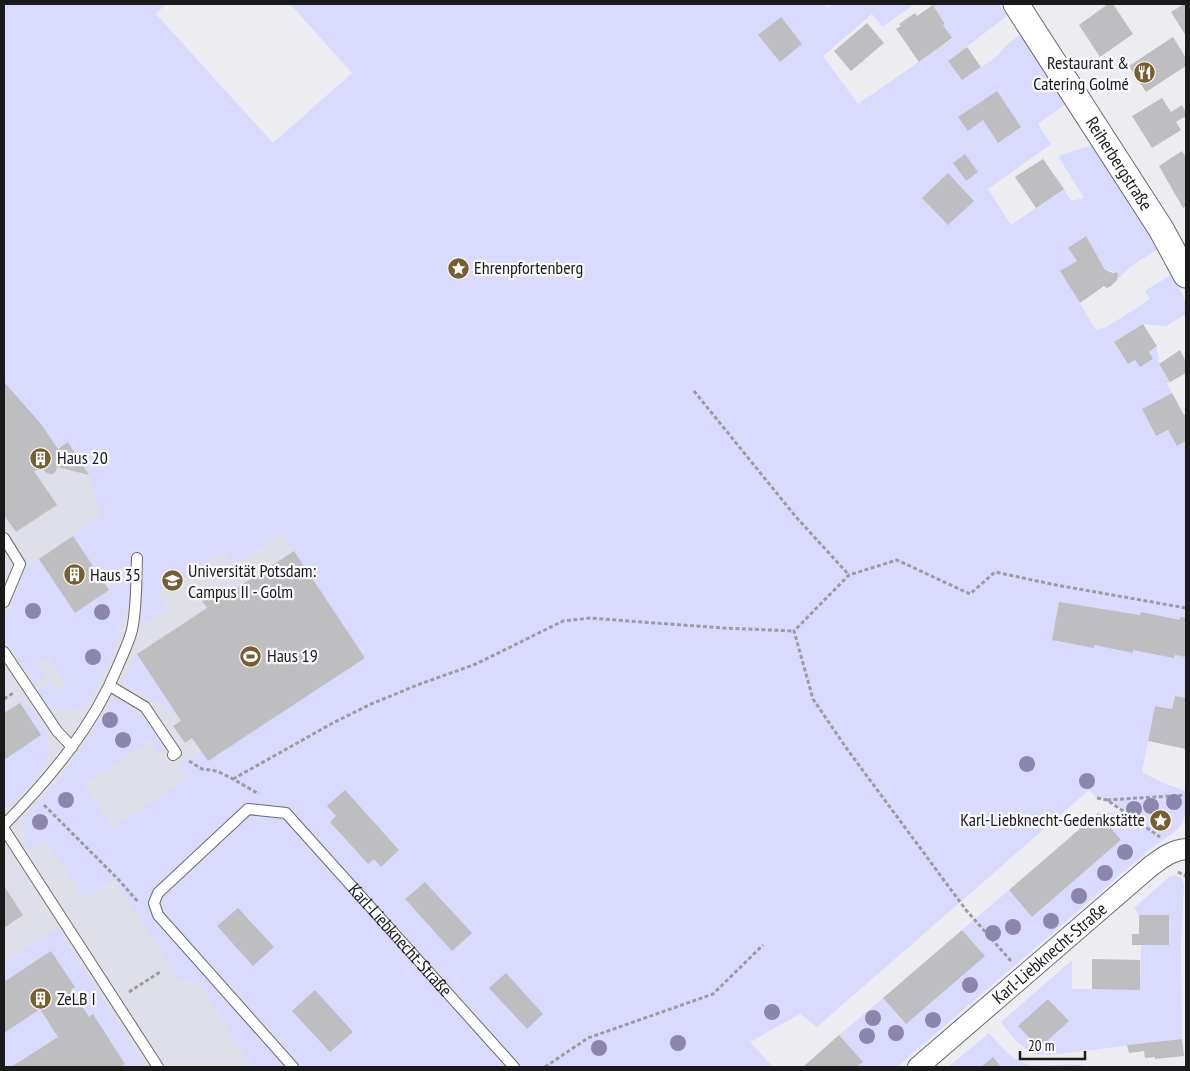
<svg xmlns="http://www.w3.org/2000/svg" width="1190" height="1071" viewBox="0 0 1190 1071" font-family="'PT Sans Narrow',sans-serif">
  <rect width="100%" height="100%" fill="#ededf1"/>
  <!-- built -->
  <polygon fill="#dfdfea" points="4,207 273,503 407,660 293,1067 4,1067"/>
  <!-- green -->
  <g fill="#dadaff">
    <path d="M4,4h162l-10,10 117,129 79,-70 -62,-69h534l3,4 6,-4h82l-33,23 -10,-13 -49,42 35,48 94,-65 -9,-14 2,-2 -12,-18 2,-1h64l8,12 -59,45 14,19 33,-22 13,-14 12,-9 45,69 -27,20 13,20 -63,45 23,36 53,-36 7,12 13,-3 -26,-42 34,-11 66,104 -28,18 -13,13 1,-5 -2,-3 -11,-2 -19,-34 -18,12 9,13 -16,11 35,58 11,-3 43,-28 -5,-8 27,-17 14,27v13l-20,12 -23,-2 -29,18 14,22 7,-4 18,-1 -4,-7 8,-6 2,18 11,18 -3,1 5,10 -30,16 14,27 12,-6 9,16 9,-5v257l-11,-2 -3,13 -17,-3 -13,66 19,10 25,9c3,41 -10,37 -38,60l-251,216h-40l6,-5 -24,-27 44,-37 23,25 78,-68 -22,-25 47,-40 23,26 88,-75 -22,-28 27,-1 -18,-12 -10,-2 -8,-8 -272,237 -17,-13 -50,28 22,24 -1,1h-518l-54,-83 -19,-3 -66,-102 -30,20 -39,-59 -14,9c-8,-12 -11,-22 -5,-35l34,-35 24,-34 29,-48 30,19 22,33 -7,4 -8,-12 -67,44 29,43 76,-50 -9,-13 22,-14 7,10 156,-103 -82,-126 -48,33 -10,-14 -67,43 9,15 -25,16 -15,-16c-7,36 -20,63 -39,94 -12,8 -23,10 -37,5l-12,-18 12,-8 7,10 10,-7 -19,-28 -10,7 8,11 -12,9 -30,-46v-16l22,-54 13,-9 36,54 34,-23 -36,-54 29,-21 -13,-40 -21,-32 -10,6 -17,-25 -37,-42z"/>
    <polygon points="137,654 176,713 121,682"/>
    <path d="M24,700c7,10 20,25 24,36 9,27 -27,57 -44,74v-50l37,-25 -21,-32z"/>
    <path d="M1174,875l8,3 2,7 -3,60 1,94 -133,16c-24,1 -35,-16 -48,-33l71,-62v29h68l1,-44h28v-29l-30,-1 -5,-7 35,-31z"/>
    <polygon points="57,928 146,1067 4,1067 4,963"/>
    <path d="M989,1033c10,11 20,24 35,30 16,7 51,-3 61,4h-137z"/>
  </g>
  <!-- building -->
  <g fill="#bebec1">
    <polygon points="1108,4 1113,4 1133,34 1100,57 1079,25"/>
    <polygon points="1184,4 1186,5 1186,36 1171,12"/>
    <polygon points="933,5 945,24 943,25 952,38 919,62 896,29 901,26 899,24 915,13 917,16"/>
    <polygon points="781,17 802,44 780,62 758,35"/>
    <polygon points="867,23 884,43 851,71 834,51"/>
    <polygon points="1173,37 1186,58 1186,66 1146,92 1129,66"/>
    <polygon points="967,47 981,67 962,80 948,61"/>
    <polygon points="997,91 1021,127 998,143 983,120 968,131 958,117"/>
    <polygon points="1162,98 1171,112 1182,105 1186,113 1186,116 1176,122 1181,130 1152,148 1132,116"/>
    <polygon points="1182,151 1186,158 1186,206 1183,208 1159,166"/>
    <polygon points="965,154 978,172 966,181 953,163"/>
    <polygon points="1043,159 1064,189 1036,208 1015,177"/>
    <polygon points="948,173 974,201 948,225 922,198"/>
    <polygon points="1086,236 1105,270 1113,273 1116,272 1118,274 1117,280 1111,286 1107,288 1104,286 1080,303 1060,271 1077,261 1068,248"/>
    <polygon points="1143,324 1157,346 1149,352 1153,359 1140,367 1135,360 1128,364 1114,342"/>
    <polygon points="1180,350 1186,362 1186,373 1170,382 1159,364"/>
    <polygon points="4,382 41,424 58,449 68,442 89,475 57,467 56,471 53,474 49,474 45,472 43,468 34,471 57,505 16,532 4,515"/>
    <polygon points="1172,393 1184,415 1186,414 1186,441 1177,446 1168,430 1156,436 1142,409"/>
    <polygon points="73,536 109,590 75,613 39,559"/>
    <polygon points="294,551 365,658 208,761 192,738 185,743 173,726 181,721 137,654 207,608 202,601 219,590 223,597"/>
    <polygon points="1059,602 1140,615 1141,612 1180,620 1180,617 1186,618 1186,657 1175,655 1174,658 1133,650 1133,653 1094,645 1094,648 1052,640"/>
    <polygon points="1175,696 1186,698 1186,749 1148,741 1155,706 1172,709"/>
    <polygon points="20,703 41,735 4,760 4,713"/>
    <polygon points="345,790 399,850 381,867 374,859 368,864 330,822 336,816 327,806"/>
    <polygon points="1098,813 1121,840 1032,917 1009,890"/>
    <polygon points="425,882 472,933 452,951 405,899"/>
    <polygon points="4,886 23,915 4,928"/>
    <polygon points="238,908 274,947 253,966 217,926"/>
    <polygon points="1139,915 1169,915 1169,945 1132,945 1132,934 1139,934"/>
    <polygon points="962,930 985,956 906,1024 883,998"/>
    <polygon points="51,951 75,987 71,989 89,1017 93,1014 125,1064 120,1067 11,1067 58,1037 40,1009 4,1033 4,982"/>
    <polygon points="1092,959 1140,960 1140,990 1092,989"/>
    <polygon points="506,973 543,1014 527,1029 489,988"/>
    <polygon points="315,990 353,1032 330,1052 292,1011"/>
    <polygon points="1048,999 1069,1021 1039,1048 1018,1026"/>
    <polygon points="839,1035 863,1062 857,1067 803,1067"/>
    <polygon points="1182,1039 1184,1056 1155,1059 1155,1057 1145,1058 1144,1051 1129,1053 1127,1045"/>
    <polygon points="993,1057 1001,1067 981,1067"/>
  </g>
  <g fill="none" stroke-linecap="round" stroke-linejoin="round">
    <defs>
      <g id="service">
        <polyline points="4,538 20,564 4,602"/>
        <polyline points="4,652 57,731 72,747"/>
        <polyline points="110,686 145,707 176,753 173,755"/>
        <path d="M4,825c46,-47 89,-98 114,-159 5,-12 11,-24 14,-36 5,-24 4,-48 5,-72"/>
        <polyline points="4,829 158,1067"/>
        <path id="s1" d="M293,1067l-135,-152 -4,-12 4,-10 90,-84 38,4 228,254"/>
      </g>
      <g id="minor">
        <path id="s2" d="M918,1067l233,-201c11,-8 21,-16 35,-17"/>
      </g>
      <g id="tertiary">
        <path id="s3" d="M1016,4l145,225 25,46"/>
      </g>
    </defs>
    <!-- service casing -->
    <use href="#service" stroke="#6b6b6e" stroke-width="12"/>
    <!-- minor casing -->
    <use href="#minor" stroke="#6b6b6e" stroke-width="22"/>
    <!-- tertiary casing -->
    <use href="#tertiary" stroke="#6b6b6e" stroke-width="27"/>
    <!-- path -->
    <g stroke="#9c9c9f" stroke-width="3" stroke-dasharray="4 2.5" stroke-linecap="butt">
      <polyline points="694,391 796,517 849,575"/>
      <polyline points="4,699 13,693"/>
      <polyline points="189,761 202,769 217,771 233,779 259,794"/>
      <polyline points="233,779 331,724 371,704 420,684 476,664 563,621 590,618 722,628 794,631"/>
      <polyline points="1097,798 1107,800 1160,837"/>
      <polyline points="1107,800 1186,795"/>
      <polyline points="44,805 118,879 139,903"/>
      <polyline points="1178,872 1186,876"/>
      <polyline points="1011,961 966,910 847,749 813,699 794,631 849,575 897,560 970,594 995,572 1056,585 1186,608"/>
      <polyline points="129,992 160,972"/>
      <polyline points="545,1067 588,1038 713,994 763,945"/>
    </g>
    <!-- service -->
    <use href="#service" stroke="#fff" stroke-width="10"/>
    <!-- minor -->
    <use href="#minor" stroke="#fff" stroke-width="20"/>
    <!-- tertiary -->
    <use href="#tertiary" stroke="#fff" stroke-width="25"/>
  </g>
  <!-- trees -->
  <g fill="#8c86ae">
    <circle cx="33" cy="611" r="8"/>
    <circle cx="102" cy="612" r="8"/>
    <circle cx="93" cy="657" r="8"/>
    <circle cx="110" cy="720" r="8"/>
    <circle cx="123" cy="740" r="8"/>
    <circle cx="1027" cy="764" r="8"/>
    <circle cx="1087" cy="781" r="8"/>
    <circle cx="66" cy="800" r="8"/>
    <circle cx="1174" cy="802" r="8"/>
    <circle cx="1151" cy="806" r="8"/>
    <circle cx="1134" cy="809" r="8"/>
    <circle cx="40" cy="822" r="8"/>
    <circle cx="1125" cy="852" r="8"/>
    <circle cx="1105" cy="873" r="8"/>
    <circle cx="1079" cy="896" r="8"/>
    <circle cx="1051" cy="921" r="8"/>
    <circle cx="1013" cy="927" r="8"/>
    <circle cx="993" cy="933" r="8"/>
    <circle cx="970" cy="985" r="8"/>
    <circle cx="772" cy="1012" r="8"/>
    <circle cx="873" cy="1018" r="8"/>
    <circle cx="933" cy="1020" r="8"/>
    <circle cx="896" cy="1033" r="8"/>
    <circle cx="867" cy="1036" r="8"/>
    <circle cx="678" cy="1043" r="8"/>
    <circle cx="599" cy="1048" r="8"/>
  </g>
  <!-- icons -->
  <defs>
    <symbol id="restaurant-disc" viewBox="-11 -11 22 22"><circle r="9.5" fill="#765e2f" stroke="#fbfbfe"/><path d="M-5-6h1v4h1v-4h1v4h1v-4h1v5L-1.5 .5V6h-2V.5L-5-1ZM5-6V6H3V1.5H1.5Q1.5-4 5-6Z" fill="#fff"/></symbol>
    <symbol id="sight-disc" viewBox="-11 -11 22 22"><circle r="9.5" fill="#765e2f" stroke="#fbfbfe"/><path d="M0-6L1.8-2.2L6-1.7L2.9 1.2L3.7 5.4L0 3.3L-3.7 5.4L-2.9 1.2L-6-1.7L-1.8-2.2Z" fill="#fff"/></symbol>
    <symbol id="building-disc" viewBox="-11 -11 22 22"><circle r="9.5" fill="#765e2f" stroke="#fbfbfe"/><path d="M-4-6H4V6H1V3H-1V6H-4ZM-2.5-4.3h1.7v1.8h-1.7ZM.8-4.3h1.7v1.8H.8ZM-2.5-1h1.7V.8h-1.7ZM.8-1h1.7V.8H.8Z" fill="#fff"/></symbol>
    <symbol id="university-disc" viewBox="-11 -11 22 22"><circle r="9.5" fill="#765e2f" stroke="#fbfbfe"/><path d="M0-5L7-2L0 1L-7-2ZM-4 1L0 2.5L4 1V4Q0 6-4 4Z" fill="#fff"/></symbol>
    <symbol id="stadium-disc" viewBox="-11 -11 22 22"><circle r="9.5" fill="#765e2f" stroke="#fbfbfe"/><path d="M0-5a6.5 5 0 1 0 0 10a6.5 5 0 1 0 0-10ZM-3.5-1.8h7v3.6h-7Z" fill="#fff"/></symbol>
  </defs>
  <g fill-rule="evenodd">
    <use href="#restaurant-disc" x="1132" y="60" width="25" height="25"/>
    <use href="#sight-disc" x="446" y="256" width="25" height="25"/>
    <use href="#building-disc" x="28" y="446" width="25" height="25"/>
    <use href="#building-disc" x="62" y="562" width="25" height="25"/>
    <use href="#university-disc" x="160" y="568" width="25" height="25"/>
    <use href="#stadium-disc" x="238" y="644" width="25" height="25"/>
    <use href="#sight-disc" x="1148" y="808" width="25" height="25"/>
    <use href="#building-disc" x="28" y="986" width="25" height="25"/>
  </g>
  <g text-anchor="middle" stroke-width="4.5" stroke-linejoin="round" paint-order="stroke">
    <!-- poi labels -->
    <g font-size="18" fill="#1a1a1b" stroke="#fbfbfe" text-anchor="start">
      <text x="1129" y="69" text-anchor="end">Restaurant &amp;<tspan x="1129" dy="21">Catering Golmé</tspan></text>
      <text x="474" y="274">Ehrenpfortenberg</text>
      <text x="57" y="464">Haus 20</text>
      <text x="188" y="577">Universität Potsdam:<tspan x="188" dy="21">Campus II - Golm</tspan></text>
      <text x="90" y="581">Haus 35</text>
      <text x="267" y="662">Haus 19</text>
      <text x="1145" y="826" text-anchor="end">Karl-Liebknecht-Gedenkstätte</text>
      <text x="57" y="1005">ZeLB I</text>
    </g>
    <!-- street labels -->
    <g font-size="18" fill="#1a1a1b" stroke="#fbfbfe">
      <text dy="6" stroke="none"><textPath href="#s3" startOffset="190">Reiherbergstraße</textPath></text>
      <text dy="6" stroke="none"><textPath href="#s1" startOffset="559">Karl-Liebknecht-Straße</textPath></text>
      <text dy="6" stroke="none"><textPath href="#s2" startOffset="174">Karl-Liebknecht-Straße</textPath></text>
    </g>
  </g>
  <!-- border -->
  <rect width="1190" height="1071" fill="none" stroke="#1a1a1b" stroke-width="10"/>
  <!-- scale -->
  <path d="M1020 1051v8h65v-8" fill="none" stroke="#1a1a1b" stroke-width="2.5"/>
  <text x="1028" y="1051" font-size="15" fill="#1a1a1b" stroke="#fbfbfe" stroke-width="4" paint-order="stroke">20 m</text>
</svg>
